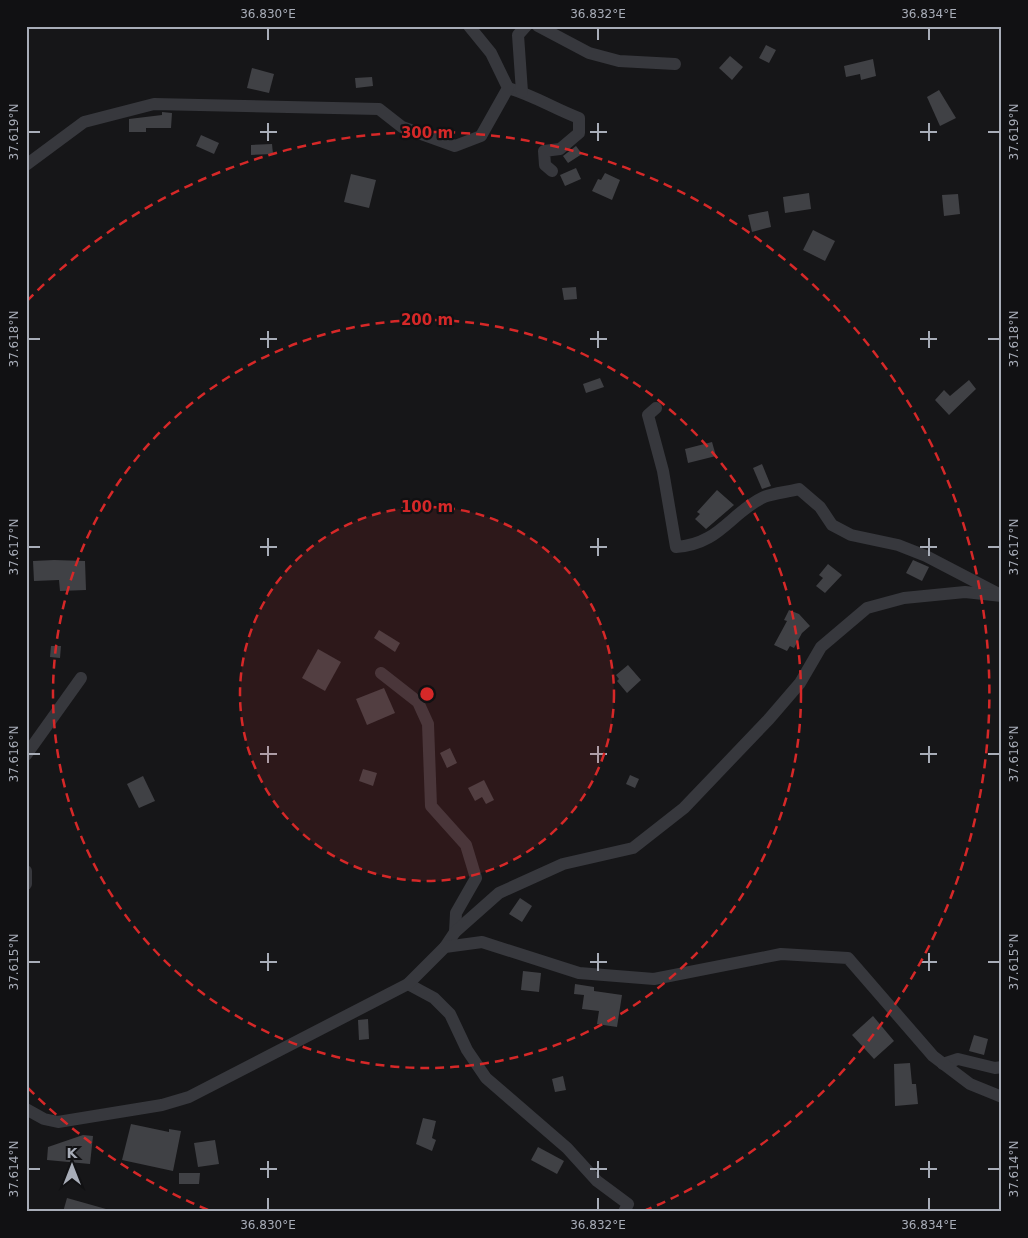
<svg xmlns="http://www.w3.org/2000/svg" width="1028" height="1238" viewBox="0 0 1028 1238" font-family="'DejaVu Sans',sans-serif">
  <rect width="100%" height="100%" fill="#161618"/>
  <!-- building -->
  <g fill="#404145">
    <polygon points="766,45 776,50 769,63 759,58"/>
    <polygon points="730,56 743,67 732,80 719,68"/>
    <polygon points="873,59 876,76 861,80 860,74 846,77 844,66"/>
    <polygon points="252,68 274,74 269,93 247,88"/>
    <polygon points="372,77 373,86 356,88 355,78"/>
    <polygon points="939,90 956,118 940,126 927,97"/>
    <polygon points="162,112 172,113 171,128 146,128 146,132 129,132 129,119 162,115"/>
    <polygon points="201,135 219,143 214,154 196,146"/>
    <polygon points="272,144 273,154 251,155 251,145"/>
    <polygon points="576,146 582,154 568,163 563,156"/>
    <polygon points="576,168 581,179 565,186 560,175"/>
    <polygon points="605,173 620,180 612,200 592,191 598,179 601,180"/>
    <polygon points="351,174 376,180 369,208 344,202"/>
    <polygon points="809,193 811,209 785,213 783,197"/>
    <polygon points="958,194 960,214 944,216 942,195"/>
    <polygon points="768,211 771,227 752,232 748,215"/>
    <polygon points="813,230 835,241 825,261 803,250"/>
    <polygon points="576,287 577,299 564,300 562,288"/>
    <polygon points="600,378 604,387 586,393 583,384"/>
    <polygon points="969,380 976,389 949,415 935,400 944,390 950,396"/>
    <polygon points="712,442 716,456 688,463 685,449"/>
    <polygon points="762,464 771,486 762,489 753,468"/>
    <polygon points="717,490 734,505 706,529 695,519 700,514 697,512"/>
    <polygon points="54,560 85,561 86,590 60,591 59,580 34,581 33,561"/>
    <polygon points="913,560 929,567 922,581 906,573"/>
    <polygon points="828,564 842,575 825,593 816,586 823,578 819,575"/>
    <polygon points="789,610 799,614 810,626 802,633 794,648 790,646 787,651 774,645 787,621 784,620"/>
    <polygon points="379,630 400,643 395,652 374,638"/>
    <polygon points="51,646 61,646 60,658 50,657"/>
    <polygon points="318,649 341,662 325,691 302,678"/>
    <polygon points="628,665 641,680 627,693 617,681 619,679 616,675"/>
    <polygon points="384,688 395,713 367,725 356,699"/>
    <polygon points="450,748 457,763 447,768 440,753"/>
    <polygon points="363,769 377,773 373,786 359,781"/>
    <polygon points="630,775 639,779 635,788 626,784"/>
    <polygon points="143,776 155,801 139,808 127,784"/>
    <polygon points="484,780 494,800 486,804 482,797 475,801 468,788"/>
    <polygon points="520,898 532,906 522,922 509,914"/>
    <polygon points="523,971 541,973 539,992 521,990"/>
    <polygon points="575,984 594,987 594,991 622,995 617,1027 597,1024 599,1011 582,1009 584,995 574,994"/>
    <polygon points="873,1016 894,1041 874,1059 852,1035"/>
    <polygon points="368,1019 369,1039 359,1040 358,1020"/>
    <polygon points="974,1035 988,1039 984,1055 969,1051"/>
    <polygon points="910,1063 912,1084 916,1084 918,1104 895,1106 894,1064"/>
    <polygon points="563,1076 566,1090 555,1092 552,1079"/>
    <polygon points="423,1118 436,1121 432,1138 436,1140 432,1151 416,1144"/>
    <polygon points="131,1124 169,1132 169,1129 181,1131 173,1171 122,1160"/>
    <polygon points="83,1135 93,1136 90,1164 47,1160 48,1147"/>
    <polygon points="215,1140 219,1164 198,1167 194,1143"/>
    <polygon points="538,1147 564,1161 557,1174 531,1160"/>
    <polygon points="179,1173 200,1173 199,1184 179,1184"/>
    <polygon points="67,1198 106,1209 105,1212 63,1212"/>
  </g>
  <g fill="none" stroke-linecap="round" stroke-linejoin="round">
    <!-- minor -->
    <g stroke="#37383d" stroke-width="12">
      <polyline points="538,26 589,53 619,61 675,64"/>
      <path d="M508,88c25,7 47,21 71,30v15l-19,16 -16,2 1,14 7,6"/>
      <polyline points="522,92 518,35 526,26"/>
      <polyline points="26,165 84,122 154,104 379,109 402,127 455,146 481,136 508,88 491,53 469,26"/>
      <path d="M656,408l-8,7 15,56 13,76c44,-3 54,-34 88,-50 10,-4 24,-5 35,-8l21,18 12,18 19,10 47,10 28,11 71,37"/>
      <polyline points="381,673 418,702 428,724 431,806 466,845 476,878 456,913 455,932"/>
      <polyline points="26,755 81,678"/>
      <polyline points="26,871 26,884"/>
      <polyline points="445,947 455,932 499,893 563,864 633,848 684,808 769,719 800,683 821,647 867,608 904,598 965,592 1002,596"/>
      <polyline points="408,984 434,998 450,1014 467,1050 486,1078 567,1148 597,1181 628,1204 624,1212"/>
      <polyline points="943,1064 958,1059 995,1068 1002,1067"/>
      <polyline points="26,1109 44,1119 58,1122 162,1105 189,1097 408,984 445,947 482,942 579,973 654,979 781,954 848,958 933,1056 970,1084 1002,1097"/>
    </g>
  </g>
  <!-- ticks -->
  <path fill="none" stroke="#a8adb8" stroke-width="2" d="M268,28v12M598,28v12M929,28v12M268,123v18M598,123v18M929,123v18M28,132h12M260,132h17M590,132h17M920,132h17M988,132h12M268,331v17M598,331v17M929,331v17M28,339h12M260,339h17M590,339h17M920,339h17M988,339h12M268,538v18M598,538v18M929,538v18M28,547h12M260,547h17M590,547h17M920,547h17M988,547h12M268,746v17M598,746v17M929,746v17M28,754h12M260,754h17M590,754h17M920,754h17M988,754h12M268,953v18M598,953v18M929,953v18M28,962h12M260,962h17M590,962h17M920,962h17M988,962h12M268,1161v17M598,1161v17M929,1161v17M28,1169h12M260,1169h17M590,1169h17M920,1169h17M988,1169h12M268,1198v12M598,1198v12M929,1198v12"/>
  <!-- distance rings -->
  <circle cx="427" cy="694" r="187" fill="#d62828" fill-opacity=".12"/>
  <g fill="none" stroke="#d62828" stroke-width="2.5" stroke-dasharray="9 6">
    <circle cx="427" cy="694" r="187"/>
    <circle cx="427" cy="694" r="374"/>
    <path d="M208 1210A561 561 0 0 1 27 1087M27 301A561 561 0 1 1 646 1210"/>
  </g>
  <circle cx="427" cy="694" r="8" fill="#d62828" stroke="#111113" stroke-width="2.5"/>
  <g font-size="15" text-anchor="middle" font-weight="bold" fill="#d62828" stroke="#111113" stroke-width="4.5" stroke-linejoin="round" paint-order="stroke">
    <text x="427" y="138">300 m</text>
    <text x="427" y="325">200 m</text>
    <text x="427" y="512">100 m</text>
  </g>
  <!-- border -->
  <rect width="1028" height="1238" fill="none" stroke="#111113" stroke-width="55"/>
  <!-- north arrow -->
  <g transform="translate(72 1166)" stroke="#111113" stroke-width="4" paint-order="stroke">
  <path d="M0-4L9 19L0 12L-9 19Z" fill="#a8adb8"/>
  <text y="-8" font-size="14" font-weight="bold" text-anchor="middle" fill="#a8adb8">K</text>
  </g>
  <rect x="28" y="28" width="972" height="1182" fill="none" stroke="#a8adb8" stroke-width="2"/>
  <g font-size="12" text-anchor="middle" fill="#a8adb8">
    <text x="268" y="18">36.830°E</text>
    <text x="598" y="18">36.832°E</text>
    <text x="929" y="18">36.834°E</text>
    <text transform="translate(14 132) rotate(-90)" y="4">37.619°N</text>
    <text transform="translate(1014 132) rotate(-90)" y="4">37.619°N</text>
    <text transform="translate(14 339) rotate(-90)" y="4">37.618°N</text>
    <text transform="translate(1014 339) rotate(-90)" y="4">37.618°N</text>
    <text transform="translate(14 547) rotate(-90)" y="4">37.617°N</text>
    <text transform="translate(1014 547) rotate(-90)" y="4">37.617°N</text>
    <text transform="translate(14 754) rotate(-90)" y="4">37.616°N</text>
    <text transform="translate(1014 754) rotate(-90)" y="4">37.616°N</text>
    <text transform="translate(14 962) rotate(-90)" y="4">37.615°N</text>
    <text transform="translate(1014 962) rotate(-90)" y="4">37.615°N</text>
    <text transform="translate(14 1169) rotate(-90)" y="4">37.614°N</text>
    <text transform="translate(1014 1169) rotate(-90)" y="4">37.614°N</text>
    <text x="268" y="1229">36.830°E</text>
    <text x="598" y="1229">36.832°E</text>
    <text x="929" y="1229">36.834°E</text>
  </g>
</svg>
